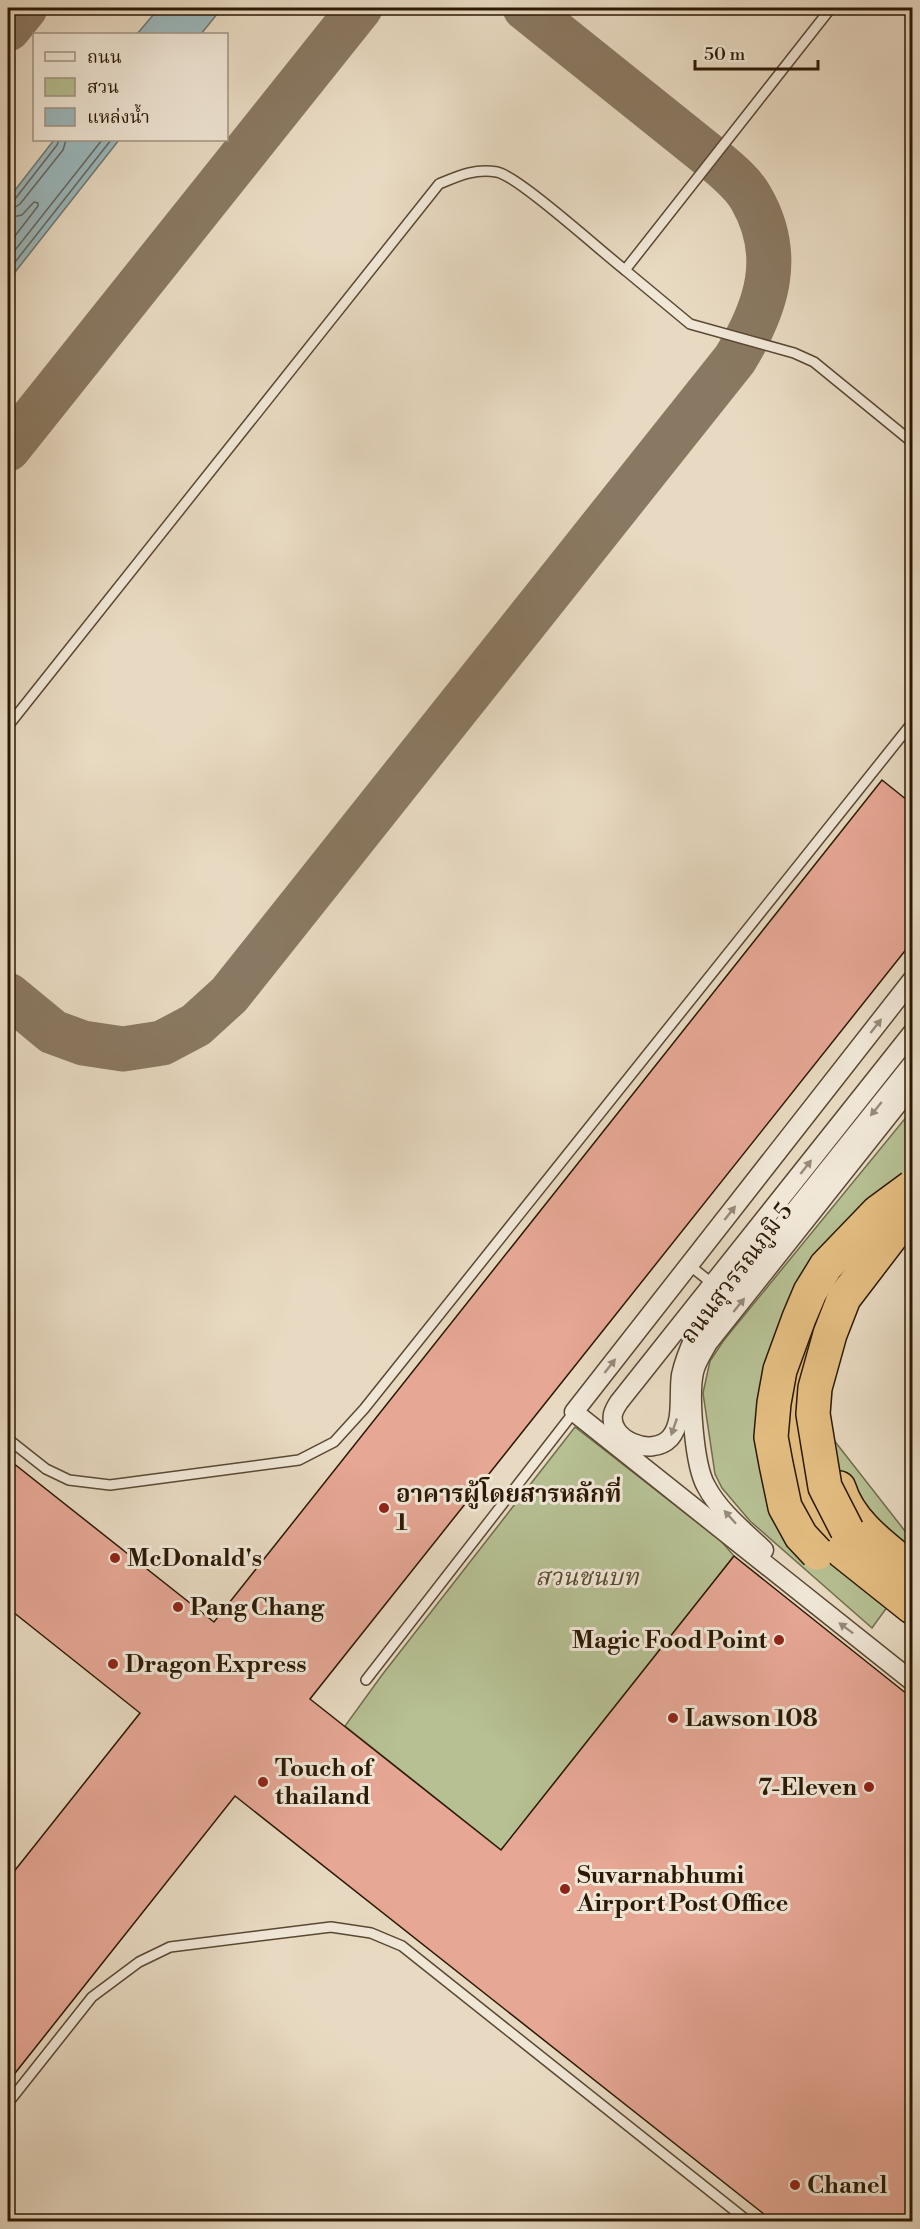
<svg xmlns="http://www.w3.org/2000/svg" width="920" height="2229" viewBox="0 0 920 2229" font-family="'Libre Bodoni','Noto Serif Thai',serif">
  <rect width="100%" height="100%" fill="#e8dac2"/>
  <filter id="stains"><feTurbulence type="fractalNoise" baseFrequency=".00333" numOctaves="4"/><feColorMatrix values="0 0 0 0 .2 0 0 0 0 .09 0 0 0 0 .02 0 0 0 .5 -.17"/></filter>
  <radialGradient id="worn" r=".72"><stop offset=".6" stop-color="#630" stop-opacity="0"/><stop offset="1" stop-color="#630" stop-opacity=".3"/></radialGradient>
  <!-- green -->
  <g fill="#b6c093" stroke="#706c4b" stroke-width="1.5">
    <polygon points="912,1110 912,1198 772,1361 912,1540 912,1573 872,1628 750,1521 722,1488 715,1474 703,1393 710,1361 724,1340"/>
    <polygon points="575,1427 721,1541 734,1556 501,1850 345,1726 382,1675"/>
  </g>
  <!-- water -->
  <g fill="#9bb8bd" stroke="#6e7873" stroke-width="1.5">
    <polygon points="159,8 222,8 201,34 137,34"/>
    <polygon points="54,140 119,140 8,281 8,199"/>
  </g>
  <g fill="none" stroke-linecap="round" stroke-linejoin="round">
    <!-- shore -->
    <g stroke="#636860" stroke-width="1.5">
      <polyline points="8,202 15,199 57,145 59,140"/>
      <polyline points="8,209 14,208 20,204 63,150 66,140"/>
      <polyline points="8,218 22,215 34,202 38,203 38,206 8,245"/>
      <polyline points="8,259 102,140"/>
      <polyline points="8,271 111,140"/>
    </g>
    <!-- taxiway -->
    <g stroke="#8a7962" stroke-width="45">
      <polyline points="8,29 25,8"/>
      <polyline points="8,449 360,8"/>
      <path d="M8,995l45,37 30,11 40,6 39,-6 34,-18 33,-30 506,-636c32,-52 49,-104 16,-161 -9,-16 -26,-29 -39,-40l-187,-150"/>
    </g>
  </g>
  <!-- building -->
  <polygon fill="#e6a795" stroke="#2b1803" stroke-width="1.5" points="882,780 912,804 912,942 310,1699 501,1850 734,1556 912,1698 912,2222 774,2222 235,1796 8,2082 8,1879 140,1713 8,1608 8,1459 214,1622"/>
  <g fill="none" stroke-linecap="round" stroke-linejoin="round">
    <defs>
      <g id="lane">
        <polyline points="831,8 625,270 690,324 794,353 814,362 912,442"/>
        <path d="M8,726l431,-542c19,-8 36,-16 58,-12 21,4 106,81 128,98"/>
        <polyline points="689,1265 713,1284"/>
        <polyline points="8,1439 46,1469 69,1480 110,1485 299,1460 334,1442 364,1409 912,723"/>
        <polyline points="366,1680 574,1412"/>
        <polyline points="8,1795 8,1847"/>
        <polyline points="8,2103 92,1997 139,1962 170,1947 331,1927 371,1933 402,1946 749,2222"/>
      </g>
      <g id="street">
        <polyline points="912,980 574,1412 912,1681"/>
        <path d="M912,1033l-293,369c-2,3 -5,8 -6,12 -5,25 38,44 57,24 14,-16 8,-43 11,-63 3,-14 8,-26 14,-39l217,-272"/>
        <path d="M764,1550c-20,-19 -45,-39 -58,-64 -12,-21 -17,-91 -12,-114 2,-10 9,-20 14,-29l204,-257"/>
      </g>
      <g id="highway">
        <polyline points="800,1353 792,1385 792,1437 798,1482 820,1525 843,1552 912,1607"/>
        <path d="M839,1488c11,36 45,59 73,82"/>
      </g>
    </defs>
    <!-- lane casing -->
    <use href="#lane" stroke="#5a4833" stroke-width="12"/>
    <!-- street casing -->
    <use href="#street" stroke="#5a4833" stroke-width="21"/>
    <!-- highway casing -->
    <use href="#highway" stroke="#2b1803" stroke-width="36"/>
    <!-- lane -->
    <use href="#lane" stroke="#f0e7d7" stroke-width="9"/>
    <!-- street -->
    <use href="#street" stroke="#f0e7d7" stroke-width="18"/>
    <!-- highway -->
    <use href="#highway" stroke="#e4bd81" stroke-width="33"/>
    <defs>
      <g id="highway-bridge">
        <polyline points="847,1530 825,1487 813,1414 815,1388 830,1334 844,1298 912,1209"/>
        <polyline points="817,1553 801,1536 785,1507 776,1464 771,1437 774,1403 780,1370 799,1318 810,1292 826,1266 878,1212 912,1187"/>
      </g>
    </defs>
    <!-- highway-bridge casing -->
    <use href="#highway-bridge" stroke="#2b1803" stroke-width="36" stroke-linecap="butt"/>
    <!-- highway-bridge -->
    <use href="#highway-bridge" stroke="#e4bd81" stroke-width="33"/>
  </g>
  <!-- one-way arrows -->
  <defs><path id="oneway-solid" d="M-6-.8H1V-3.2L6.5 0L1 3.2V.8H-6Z" transform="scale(1.5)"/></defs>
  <g fill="#978a78">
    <use href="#oneway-solid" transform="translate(876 1026) rotate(-52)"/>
    <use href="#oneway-solid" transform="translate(876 1109) rotate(129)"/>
    <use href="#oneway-solid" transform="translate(806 1167) rotate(-52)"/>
    <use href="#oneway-solid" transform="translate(730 1213) rotate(-52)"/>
    <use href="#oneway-solid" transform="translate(739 1305) rotate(-51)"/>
    <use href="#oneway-solid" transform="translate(610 1366) rotate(-52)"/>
    <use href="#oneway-solid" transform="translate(674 1427) rotate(109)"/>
    <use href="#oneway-solid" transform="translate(730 1517) rotate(-132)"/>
    <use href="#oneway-solid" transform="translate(846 1628) rotate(-143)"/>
  </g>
  <!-- markers -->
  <g fill="#8f2418" stroke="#f0e7d7" stroke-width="2">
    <circle cx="384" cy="1508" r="6"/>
    <circle cx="115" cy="1558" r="6"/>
    <circle cx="178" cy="1607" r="6"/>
    <circle cx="779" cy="1640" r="6"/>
    <circle cx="113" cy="1664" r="6"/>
    <circle cx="673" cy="1718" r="6"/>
    <circle cx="263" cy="1782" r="6"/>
    <circle cx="869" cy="1787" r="6"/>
    <circle cx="565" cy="1889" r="6"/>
    <circle cx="795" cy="2185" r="6"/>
  </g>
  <g text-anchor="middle" stroke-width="6" stroke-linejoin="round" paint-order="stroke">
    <!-- street labels -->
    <g font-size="24" fill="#2b1803" stroke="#f0e7d7">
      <text transform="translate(736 1273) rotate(-53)" y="8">ถนนสุวรรณภูมิ 5</text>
    </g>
    <!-- poi labels -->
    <g font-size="24" font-weight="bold" fill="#2b1803" stroke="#f0e7d7" text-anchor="start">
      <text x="396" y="1502">อาคารผู้โดยสารหลักที่<tspan x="396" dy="28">1</tspan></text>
      <text x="127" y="1566">McDonald's</text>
      <text x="190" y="1615">Pang Chang</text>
      <text x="767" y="1648" text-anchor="end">Magic Food Point</text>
      <text x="125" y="1672">Dragon Express</text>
      <text x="685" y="1726">Lawson 108</text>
      <text x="275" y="1776">Touch of<tspan x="275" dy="28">thailand</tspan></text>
      <text x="857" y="1795" text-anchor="end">7-Eleven</text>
      <text x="577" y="1883">Suvarnabhumi<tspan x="577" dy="28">Airport Post Office</tspan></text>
      <text x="807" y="2193">Chanel</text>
    </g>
    <!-- park labels -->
    <g font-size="24" font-style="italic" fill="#554a2e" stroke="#f0e7d7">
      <text x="587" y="1585">สวนชนบท</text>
    </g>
  </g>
  <!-- margin -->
  <rect width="920" height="2229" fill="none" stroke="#e8dac2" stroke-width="30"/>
  <rect x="9" y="9" width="902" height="2211" fill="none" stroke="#2b1803" stroke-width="3"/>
  <rect x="15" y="15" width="890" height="2199" fill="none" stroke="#2b1803" stroke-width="1.5"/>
  <!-- legend -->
  <rect x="33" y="33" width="195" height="108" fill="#f0e7d7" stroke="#a19482" stroke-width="1.5"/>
  <rect x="45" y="52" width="30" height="9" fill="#f0e7d7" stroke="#a19482" stroke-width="1.5"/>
  <text x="87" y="63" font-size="18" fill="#2b1803">ถนน</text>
  <rect x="45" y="78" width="30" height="18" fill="#b6c093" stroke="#a19482" stroke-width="1.5"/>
  <text x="87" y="93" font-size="18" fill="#2b1803">สวน</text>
  <rect x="45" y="108" width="30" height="18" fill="#9bb8bd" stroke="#a19482" stroke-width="1.5"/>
  <text x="87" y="123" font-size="18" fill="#2b1803">แหล่งน้ำ</text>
  <!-- scale -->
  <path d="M695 60v9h123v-9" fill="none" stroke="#2b1803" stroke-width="3"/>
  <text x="704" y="60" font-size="18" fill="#2b1803" stroke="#f0e7d7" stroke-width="4.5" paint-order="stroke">50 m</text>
  <rect width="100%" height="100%" filter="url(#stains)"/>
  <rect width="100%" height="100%" fill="url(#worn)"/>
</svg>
